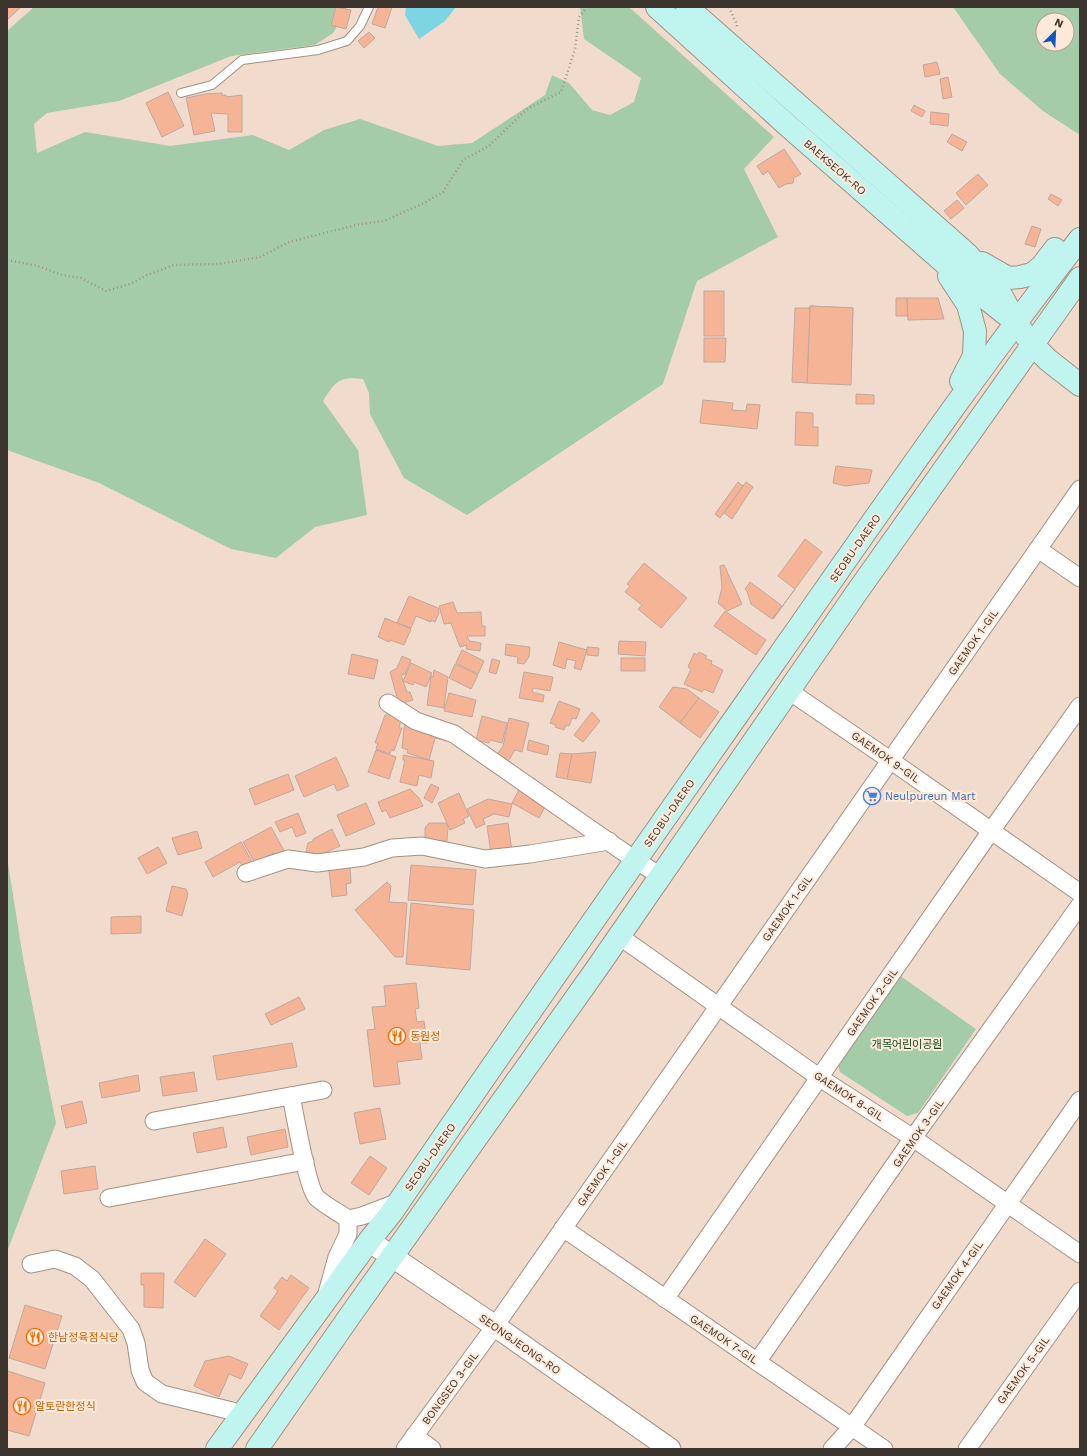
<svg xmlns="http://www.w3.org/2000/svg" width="1087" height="1456" viewBox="0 0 1087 1456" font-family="'Work Sans','Noto Sans KR',sans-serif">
  <rect width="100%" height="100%" fill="#f0dbcc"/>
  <!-- green -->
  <g fill="#a5cca9" fill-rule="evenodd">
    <path d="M34,7h312v5l-13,21 -18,12 -84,11 -112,45 -72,12 -13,11 3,29 48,-21 85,14 83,-11 36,15 35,-20 36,-11 78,27 34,-3 73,-48 7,-20 17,8 23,27 18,5 24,-13 7,-24 -57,-39 -4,-32h49l145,130 -30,32 34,68 -81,44 -34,103 -196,131 -63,-37 -34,-64 -1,-21 -6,-14c-24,-3 -28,3 -40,22l35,49 9,65 -52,12 -39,31 -45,-9 -132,-66 -92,-33v-419z"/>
    <path d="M953,7h127v128l-37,-24 -43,-37zM1043,20h24v24h-24z"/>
    <polygon points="7,857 23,958 56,1123 7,1252"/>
    <polygon points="899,975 976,1029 918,1113 907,1116 840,1072 837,1062"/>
  </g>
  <!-- water -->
  <polygon fill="#7dd4e2" points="406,7 456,7 445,21 419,39 405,15"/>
  <!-- building -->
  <g fill="#f6b497" stroke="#c0a89e">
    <polygon points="7,7 21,7 7,20"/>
    <polygon points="336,7 351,10 346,29 331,25"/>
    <polygon points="378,7 392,7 385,28 372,24"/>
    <polygon points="369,32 375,38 364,48 358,41"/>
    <polygon points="937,62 940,74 925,77 923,65"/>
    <polygon points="948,77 952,97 943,99 940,79"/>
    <polygon points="168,92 184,126 162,137 146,103"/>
    <polygon points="222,93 222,95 226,95 226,97 242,95 242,132 228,132 228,114 211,113 215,131 194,135 186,98 205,94"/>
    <polygon points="914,105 925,111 922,117 911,111"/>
    <polygon points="931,112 949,114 948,126 930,124"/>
    <polygon points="952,134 967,142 962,151 947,142"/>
    <polygon points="784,149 801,174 794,178 793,183 786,184 779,188 768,171 763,175 757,166"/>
    <polygon points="978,174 988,185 966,205 956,193"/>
    <polygon points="1051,194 1062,200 1058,206 1048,199"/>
    <polygon points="957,200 964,208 951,219 944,211"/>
    <polygon points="1032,226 1041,229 1035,247 1025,244"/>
    <rect x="704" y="291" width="20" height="45"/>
    <polygon points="896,298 907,298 908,316 896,316"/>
    <polygon points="907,298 938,298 944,319 908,320"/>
    <polygon points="810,306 853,308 851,365 808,363"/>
    <polygon points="810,306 853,308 851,385 807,383"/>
    <polygon points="795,308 810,308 807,383 792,382"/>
    <polygon points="704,338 726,338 725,362 704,362"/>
    <polygon points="856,394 874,395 874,404 856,404"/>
    <polygon points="703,400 733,403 732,410 746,411 747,404 760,405 757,429 700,423"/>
    <polygon points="796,412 813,413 813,427 818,427 818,446 795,445"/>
    <polygon points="836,466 872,470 869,483 845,486 833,483"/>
    <polygon points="738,482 743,486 720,518 715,514"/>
    <polygon points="746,482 753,487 732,519 724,513"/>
    <polygon points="805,539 822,552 773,619 795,589 778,576"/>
    <polygon points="644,563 687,598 661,628 638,609 642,605 625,592 630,586 627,584"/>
    <polygon points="724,565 742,604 727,611 718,603 722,588 720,566"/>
    <polygon points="750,582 781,605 781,607 772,619 751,604 747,591 745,589"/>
    <polygon points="409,596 438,608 439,613 435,622 431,620 431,622 416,616 411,628 397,623"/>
    <polygon points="453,602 457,613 481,612 482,626 485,626 485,636 467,636 469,641 481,643 480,651 466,649 467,645 460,647 451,623 444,624 439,606"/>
    <polygon points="725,611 766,640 756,655 714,626"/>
    <polygon points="385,618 411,629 404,645 390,640 389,642 378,637"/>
    <polygon points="619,641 646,642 645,656 618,654"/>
    <polygon points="559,642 587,650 581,670 574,668 576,661 567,659 565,669 553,665"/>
    <polygon points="506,644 530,647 529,657 524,664 517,663 518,657 505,655"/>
    <polygon points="587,647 599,648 598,656 587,655"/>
    <polygon points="462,650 484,661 478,674 456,663"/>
    <polygon points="699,652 707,656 705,658 712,661 711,664 723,670 713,693 704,689 702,692 684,684 691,669 688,667 694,653 697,655"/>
    <polygon points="352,654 378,660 374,679 348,674"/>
    <polygon points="402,656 411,660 405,674 401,675 407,692 410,692 413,700 399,704 390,672 397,668"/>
    <rect x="621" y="658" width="24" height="13"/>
    <polygon points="492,659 500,661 496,674 489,672"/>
    <polygon points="411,663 432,673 426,687 414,682 413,685 403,681"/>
    <polygon points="455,664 478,675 471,689 449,678"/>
    <polygon points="434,670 448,677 444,708 427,705 431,676 433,677"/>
    <polygon points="524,672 553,677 550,691 533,688 532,692 544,695 543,702 519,698"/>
    <polygon points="673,687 687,689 699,698 680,723 659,707"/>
    <polygon points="449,693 476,700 472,717 444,711"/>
    <polygon points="699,698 719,712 700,738 680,723"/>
    <polygon points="559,701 580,709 576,719 572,718 569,726 566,725 564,730 555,727 556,725 550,723"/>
    <polygon points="388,711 402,715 399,728 402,728 394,751 391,750 390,754 376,749 378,743 375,743 385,715 387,715"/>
    <polygon points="592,712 600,721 583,742 574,735"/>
    <polygon points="482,716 507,723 502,743 490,740 489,743 476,740"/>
    <polygon points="509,718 529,723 522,752 515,750 507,763 496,756 503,746"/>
    <polygon points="405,720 447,733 445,740 435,738 429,760 407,753 408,750 402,748"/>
    <polygon points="529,740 549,746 547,755 527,750"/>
    <polygon points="376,750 396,757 389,779 368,772"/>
    <polygon points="596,752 591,783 567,779 572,754"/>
    <polygon points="560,753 572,754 567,779 556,777"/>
    <polygon points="403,755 434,761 431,778 419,775 417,786 400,782 405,760 403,760"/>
    <polygon points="336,757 349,786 337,791 334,784 304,797 295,776"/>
    <polygon points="288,774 294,790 255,805 249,789"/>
    <polygon points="431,784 439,788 432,803 424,798"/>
    <polygon points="520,788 547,803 539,818 512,803"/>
    <polygon points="410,789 419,798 423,806 390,818 386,810 382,812 378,802"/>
    <polygon points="459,793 469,816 463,819 465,823 450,830 438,803"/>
    <polygon points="488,799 512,804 509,817 494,814 483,819 485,824 476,828 467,809"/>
    <polygon points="366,803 375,824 346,836 337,815"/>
    <polygon points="298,813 306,833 296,837 292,827 280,832 275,822"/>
    <polygon points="429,823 446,823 448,827 447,841 430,840 430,838 425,838 425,828"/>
    <polygon points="508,823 512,851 491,853 487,826"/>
    <polygon points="271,827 287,856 278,861 273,853 255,863 243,842"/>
    <polygon points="332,829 340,846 320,855 306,852 308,843 313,841 313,839"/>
    <polygon points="197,831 202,848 178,855 172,838"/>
    <polygon points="241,842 255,867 246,872 240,862 213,877 205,862"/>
    <polygon points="158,847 167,863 147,874 138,858"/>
    <polygon points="411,865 476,870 473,905 408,900"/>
    <polygon points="350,868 351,883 346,884 347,895 332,897 329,870"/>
    <polygon points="387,882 391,886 389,902 407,903 403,957 395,957 355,910"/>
    <polygon points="172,886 186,889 188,894 182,916 166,911"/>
    <polygon points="411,903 474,910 470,970 406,964"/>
    <polygon points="141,916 141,933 111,934 111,917"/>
    <polygon points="416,983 419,1008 415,1009 417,1022 424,1021 427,1043 420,1043 422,1059 397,1062 400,1084 374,1087 367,1030 375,1029 372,1007 386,1006 384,986"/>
    <polygon points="299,997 305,1009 271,1025 265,1014"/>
    <polygon points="292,1043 297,1067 217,1080 213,1056"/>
    <polygon points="194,1072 197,1091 163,1096 160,1077"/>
    <polygon points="138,1075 140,1091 102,1098 99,1083"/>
    <polygon points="82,1101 87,1123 66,1128 61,1106"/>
    <polygon points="380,1108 386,1139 360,1144 354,1113"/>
    <polygon points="223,1127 227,1147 197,1153 193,1133"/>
    <polygon points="285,1129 288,1147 251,1155 247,1137"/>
    <polygon points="370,1156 387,1168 369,1195 351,1183"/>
    <polygon points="95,1166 98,1189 64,1194 61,1171"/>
    <polygon points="205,1239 226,1254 195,1297 174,1282"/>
    <polygon points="141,1273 164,1273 163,1308 144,1307 144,1285 141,1285"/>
    <polygon points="291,1275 309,1288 279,1330 260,1316 278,1291 274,1288 282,1277 287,1281"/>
    <polygon points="25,1305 62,1316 45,1369 9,1358"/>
    <polygon points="229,1356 248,1364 241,1379 229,1374 219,1397 194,1386 205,1361"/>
    <polygon points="8,1371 45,1383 29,1436 7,1430 7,1376"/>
  </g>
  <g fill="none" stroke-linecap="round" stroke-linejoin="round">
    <defs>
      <polyline id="service" points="181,93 212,85 242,60 318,50 347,41 360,26 369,7"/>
      <g id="minor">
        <polyline points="1038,549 1080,578"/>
        <polyline points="789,691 890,760 1080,893"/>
        <polyline points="388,703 416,721 454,734 622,851 660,876"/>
        <polyline points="246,873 288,859 317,863 364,857 392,848 422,846 485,859 530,854 609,841"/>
        <polyline points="619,936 820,1078 913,1138 1080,1254"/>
        <path d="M291,1096c4,18 16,92 26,102 9,8 21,14 31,21l14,-3 37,-14"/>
        <polyline points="154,1121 323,1090"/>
        <polyline points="109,1198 305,1161"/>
        <polyline points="563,1228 884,1449"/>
        <polyline points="31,1264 55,1259 75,1266 92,1279 131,1329 136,1343 140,1370 145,1382 162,1394 232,1411 240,1416"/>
        <polyline points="327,1293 337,1257 348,1234 348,1219"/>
        <polyline points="665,1299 991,831 1080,706"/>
        <polyline points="757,1362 913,1138 1080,905"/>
        <polyline points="414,1436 432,1449"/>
        <polyline points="405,1449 495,1326 1080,489"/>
        <polyline points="832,1449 852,1427 1080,1100"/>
        <polyline points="967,1449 1080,1291"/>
      </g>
      <polyline id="tertiary" points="369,1241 495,1326 670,1449"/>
      <g id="secondary">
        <polyline points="657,7 786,124 979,293 1008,316"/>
        <polyline points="687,7 967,254 999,291 1016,323 1033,345 1048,360 1080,385"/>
        <polyline points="982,263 1008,278 1020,277 1032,274 1042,266 1055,249"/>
        <polyline points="949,276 968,305 975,331 974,356 961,381"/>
        <path d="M217,1449l152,-208 23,-29c127,-186 257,-371 386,-555 99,-141 196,-283 302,-418"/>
        <polyline points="257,1449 354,1310 595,971 857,592 1080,278"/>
      </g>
    </defs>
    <!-- service casing -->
    <use href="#service" stroke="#a49182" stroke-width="10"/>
    <!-- minor casing -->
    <use href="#minor" stroke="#a49182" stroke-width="19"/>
    <!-- tertiary casing -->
    <use href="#tertiary" stroke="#a49182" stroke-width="23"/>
    <!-- secondary casing -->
    <use href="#secondary" stroke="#a49182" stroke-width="24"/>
    <!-- path -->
    <g stroke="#a19287" stroke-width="2.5" stroke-dasharray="1 3" stroke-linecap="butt">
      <polyline points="729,7 737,25 737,27"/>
      <polyline points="7,260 38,266 62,275 81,278 106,291 130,284 147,275 174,265 219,264 260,257 289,242 360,224 384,221 424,203 443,192 463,160 489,146 527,109 561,92 575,49 579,17 587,7"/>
    </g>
    <!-- service -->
    <use href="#service" stroke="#fff" stroke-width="8"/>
    <!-- minor -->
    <use href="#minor" stroke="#fff" stroke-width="17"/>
    <!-- tertiary -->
    <use href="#tertiary" stroke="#fff" stroke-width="21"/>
    <!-- secondary -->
    <use href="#secondary" stroke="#c0f4ef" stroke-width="22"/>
  </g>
  <!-- icons -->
  <defs>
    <symbol id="supermarket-ring" viewBox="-11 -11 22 22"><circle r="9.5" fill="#fee9d9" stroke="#3f7fe0" stroke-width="1.5"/><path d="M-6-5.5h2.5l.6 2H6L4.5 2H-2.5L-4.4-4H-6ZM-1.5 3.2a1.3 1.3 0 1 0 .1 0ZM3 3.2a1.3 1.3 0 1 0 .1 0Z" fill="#3f7fe0"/></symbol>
    <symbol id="restaurant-ring" viewBox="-11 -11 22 22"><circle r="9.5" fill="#fee9d9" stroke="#e8710a" stroke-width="1.5"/><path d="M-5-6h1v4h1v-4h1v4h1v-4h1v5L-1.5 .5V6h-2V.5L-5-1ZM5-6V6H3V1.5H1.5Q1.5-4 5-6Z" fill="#e8710a"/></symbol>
  </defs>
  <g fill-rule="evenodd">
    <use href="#supermarket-ring" x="862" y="786" width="20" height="20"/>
    <use href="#restaurant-ring" x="387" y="1026" width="20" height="20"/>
    <use href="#restaurant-ring" x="25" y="1327" width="20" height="20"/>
    <use href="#restaurant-ring" x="12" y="1396" width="20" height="20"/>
  </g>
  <g text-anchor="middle" stroke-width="4" stroke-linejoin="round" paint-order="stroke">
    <!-- street labels -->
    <g font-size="11" fill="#3c342e" stroke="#fee9d9">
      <text transform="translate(835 167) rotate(41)" y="4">BAEKSEOK-RO</text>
      <text transform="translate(855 548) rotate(-55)" y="4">SEOBU-DAERO</text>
      <text transform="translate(973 642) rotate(-55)" y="4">GAEMOK 1-GIL</text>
      <text transform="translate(886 757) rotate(35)" y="4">GAEMOK 9-GIL</text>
      <text transform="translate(669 813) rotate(-55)" y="4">SEOBU-DAERO</text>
      <text transform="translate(787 908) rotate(-55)" y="4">GAEMOK 1-GIL</text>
      <text transform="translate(872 1002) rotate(-55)" y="4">GAEMOK 2-GIL</text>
      <text transform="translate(849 1096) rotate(33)" y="4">GAEMOK 8-GIL</text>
      <text transform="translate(918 1133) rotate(-55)" y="4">GAEMOK 3-GIL</text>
      <text transform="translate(430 1157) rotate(-55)" y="4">SEOBU-DAERO</text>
      <text transform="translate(602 1173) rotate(-55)" y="4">GAEMOK 1-GIL</text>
      <text transform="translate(957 1275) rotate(-55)" y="4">GAEMOK 4-GIL</text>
      <text transform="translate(724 1339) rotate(34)" y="4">GAEMOK 7-GIL</text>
      <text transform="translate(520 1344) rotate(35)" y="4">SEONGJEONG-RO</text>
      <text transform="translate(1023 1370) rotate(-54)" y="4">GAEMOK 5-GIL</text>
      <text transform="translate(450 1388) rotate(-54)" y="4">BONGSEO 3-GIL</text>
    </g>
    <!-- shop labels -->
    <g font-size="11" fill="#366cbe" stroke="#fee9d9" text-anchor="start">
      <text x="885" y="800">Neulpureun Mart</text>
    </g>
    <!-- food labels -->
    <g font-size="11" fill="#c56008" stroke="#fee9d9" text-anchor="start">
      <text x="410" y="1040">동원정</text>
      <text x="48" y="1341">한남정육점식당</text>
      <text x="35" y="1410">알토란한정식</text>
    </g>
    <!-- park labels -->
    <g font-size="11" fill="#114a1e" stroke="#fee9d9">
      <text x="907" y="1048">개목어린이공원</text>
    </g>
  </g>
  <!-- border -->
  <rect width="1087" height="1456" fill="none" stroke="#3c342e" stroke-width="16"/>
  <!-- north arrow -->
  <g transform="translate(1055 32) rotate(24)"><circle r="19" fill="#fee9d9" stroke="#b0a195"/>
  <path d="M0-3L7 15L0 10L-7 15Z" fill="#0b56c1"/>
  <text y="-6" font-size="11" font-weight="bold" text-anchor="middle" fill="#3c342e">N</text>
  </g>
</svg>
